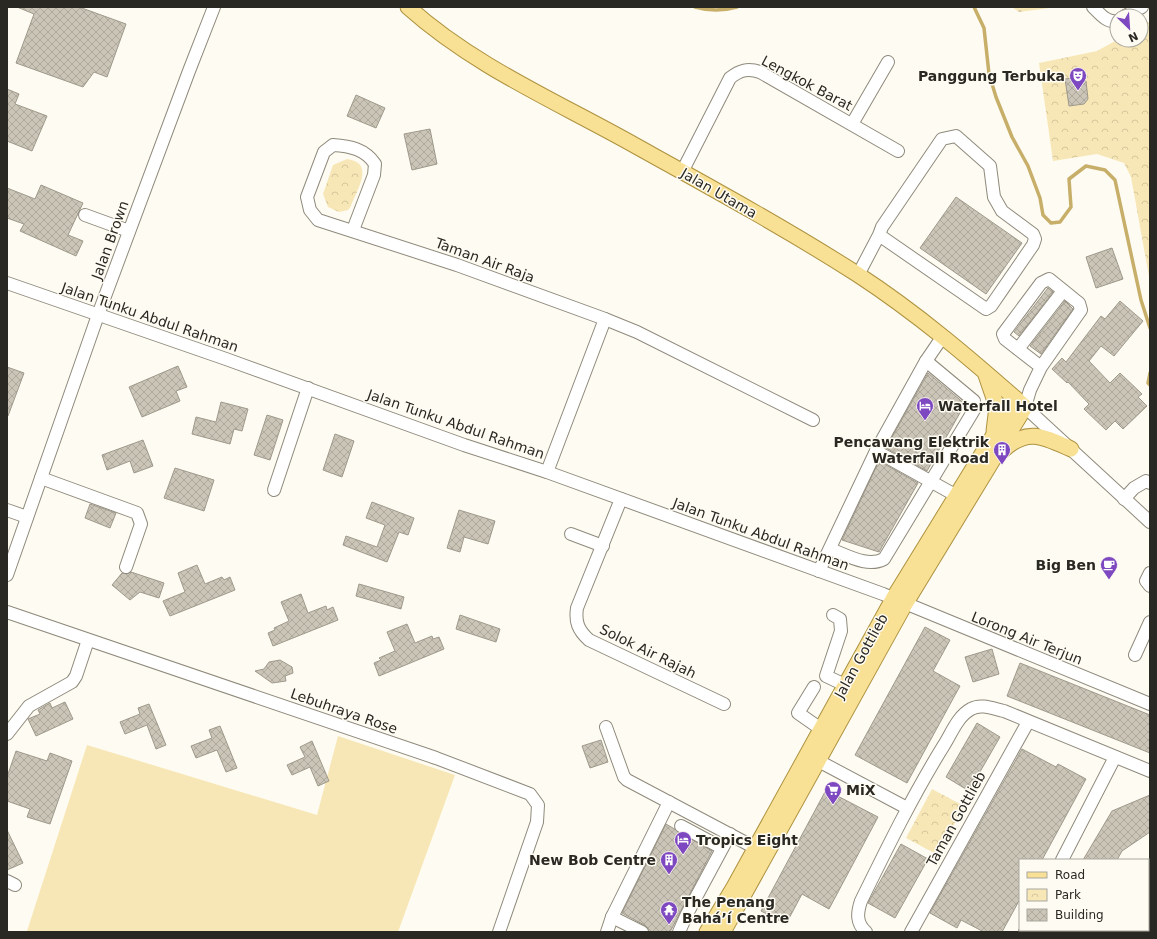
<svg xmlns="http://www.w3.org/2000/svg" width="1157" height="939" viewBox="0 0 1157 939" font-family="'DejaVu Sans',sans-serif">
  <defs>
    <pattern id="cemetery-stones" width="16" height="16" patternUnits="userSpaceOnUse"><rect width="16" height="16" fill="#f8e7b6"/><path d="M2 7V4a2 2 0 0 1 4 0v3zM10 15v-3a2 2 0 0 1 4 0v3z" fill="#d5c69c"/></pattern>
    <pattern id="park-crowns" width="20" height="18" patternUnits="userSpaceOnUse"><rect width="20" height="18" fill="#f8e7b6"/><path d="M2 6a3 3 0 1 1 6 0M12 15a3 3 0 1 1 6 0" fill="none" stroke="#d5c69c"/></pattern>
    <pattern id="building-cross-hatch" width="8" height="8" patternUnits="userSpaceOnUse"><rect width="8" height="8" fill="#cac5b6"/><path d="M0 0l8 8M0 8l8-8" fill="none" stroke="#aea99c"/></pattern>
  </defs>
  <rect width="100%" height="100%" fill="#fefbf2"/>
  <!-- green -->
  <polygon fill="#f8e7b6" points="338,736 455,775 398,932 27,931 87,745 317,815"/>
  <!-- cemetery -->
  <g fill="url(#cemetery-stones)">
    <polygon points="1012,7 1057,7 1019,12"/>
    <polygon points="1150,878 1150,932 1110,932 1112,930 1148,930 1148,881"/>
  </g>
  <!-- park -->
  <g fill="url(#park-crowns)">
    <polygon points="1150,21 1150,282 1131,177 1124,163 1097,154 1053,161 1039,63 1097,51 1117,40 1141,40 1141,26"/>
    <path d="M347,159c28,4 11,29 4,47l-3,4 -9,2 -11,-5 -5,-13 10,-29z"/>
    <polygon points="932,789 964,806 938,855 906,838"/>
  </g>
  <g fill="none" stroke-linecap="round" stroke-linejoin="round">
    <!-- stream -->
    <g stroke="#c7af6a" stroke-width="3.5">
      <path d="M695,7c14,4 28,4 42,0"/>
      <polyline points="974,7 984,28 989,74 996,97 1012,137 1028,166 1040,198 1043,215 1051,223 1060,222 1071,207 1069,179 1086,166 1105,170 1115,180 1141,300 1150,328"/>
      <polyline points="1150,373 1148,383 1150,385"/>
    </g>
  </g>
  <!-- building -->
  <g fill="url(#building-cross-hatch)" stroke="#9e998b">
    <polygon points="17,7 79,7 126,24 107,77 94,72 83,87 16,63 34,14"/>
    <polygon points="1082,77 1086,81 1088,99 1084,104 1069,106 1065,79"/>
    <polygon points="7,89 19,94 15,104 47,116 32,151 7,141"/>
    <polygon points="356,95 385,108 376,128 347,116"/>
    <polygon points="430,129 437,164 412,170 404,134"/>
    <polygon points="41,185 83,203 68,235 83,241 76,256 20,231 24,224 7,218 7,188 35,199"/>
    <polygon points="956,197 1022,243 986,294 920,248"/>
    <polygon points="1112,248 1123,279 1096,288 1086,257"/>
    <polygon points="1048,288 1053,292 1019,336 1014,332"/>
    <polygon points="1065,301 1073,309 1041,354 1030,346"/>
    <polygon points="1120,301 1143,321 1114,356 1101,346 1089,361 1110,383 1120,373 1142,394 1138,397 1147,406 1123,429 1115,421 1106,430 1084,409 1089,404 1068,382 1067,383 1052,369 1062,358 1066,362 1101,316 1105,319"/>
    <polygon points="178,366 187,387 176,391 180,401 142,417 129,387"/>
    <polygon points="7,367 24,373 8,416 7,416"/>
    <polygon points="928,373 965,404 927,471 886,448"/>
    <polygon points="221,402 248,409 242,431 234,429 230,444 192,434 196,417 216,422"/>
    <polygon points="267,415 283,420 270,460 254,455"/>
    <polygon points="335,434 354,441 342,477 323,470"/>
    <polygon points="143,440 153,466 134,473 130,461 107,470 102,455"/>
    <polygon points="879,461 918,483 879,552 842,540"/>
    <polygon points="175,468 214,480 204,511 164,498"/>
    <polygon points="372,502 414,518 408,535 399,532 387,562 343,545 346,536 377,547 385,525 366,518"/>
    <polygon points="90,504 116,513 110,528 85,518"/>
    <polygon points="459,510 495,521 488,544 464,537 460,552 447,548"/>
    <polygon points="197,565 205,584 222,577 224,580 230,577 235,590 170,616 163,601 185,592 178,573"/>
    <polygon points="131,572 164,583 159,598 140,592 130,600 112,585 122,573 127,574"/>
    <polygon points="359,584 404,597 401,609 356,596"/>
    <polygon points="301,594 308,613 326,606 327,610 333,607 338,620 273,646 268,633 275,630 274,628 289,621 281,602"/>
    <polygon points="460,615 500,629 496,642 456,629"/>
    <polygon points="407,624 415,643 432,636 433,639 439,637 444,649 379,676 374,663 381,660 379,658 395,651 387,632"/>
    <polygon points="925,627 950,640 933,671 960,686 907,783 855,755"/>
    <polygon points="992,649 999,674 973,682 965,657"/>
    <polygon points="280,660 292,667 293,673 285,676 286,681 272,683 255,671 264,669 269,662"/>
    <polygon points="1020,663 1150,715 1150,753 1007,696"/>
    <polygon points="65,702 73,719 36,736 28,719 40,714 38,710 50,703 52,708"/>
    <polygon points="149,704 166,745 156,749 147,725 125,734 120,722 140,714 138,708"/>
    <polygon points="977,723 1000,737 969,791 946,777"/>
    <polygon points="220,726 237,768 226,772 217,750 196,758 191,746 212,738 209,730"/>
    <polygon points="601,740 608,762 590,768 582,746"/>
    <polygon points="312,741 329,781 318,786 310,767 292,775 287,765 305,757 300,747"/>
    <polygon points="1022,749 1056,767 1058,764 1086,779 1042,860 1020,860 1020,899 1002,932 984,932 961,920 957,928 930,913"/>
    <polygon points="16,751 47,761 50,753 72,761 50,824 27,817 30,809 7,801 7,777"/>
    <polygon points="826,790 878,817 829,909 802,894 786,924 761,911"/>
    <polygon points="1150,795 1150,832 1122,851 1117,860 1083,860 1112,811"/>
    <polygon points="666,824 712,851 670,932 649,932 646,926 622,913"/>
    <polygon points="7,830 23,863 7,870"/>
    <polygon points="901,844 928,859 895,918 868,903"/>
  </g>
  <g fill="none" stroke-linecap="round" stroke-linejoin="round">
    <defs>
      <g id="minor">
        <path d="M1093,7c7,7 14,16 24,14"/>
        <polyline points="1125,16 1142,7"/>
        <polyline points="852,124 888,62"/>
        <path d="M682,172l48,-94c10,-8 18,-10 30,-6l138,79"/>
        <polyline points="85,215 129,231"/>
        <path d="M353,230l21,-55 1,-11c-10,-15 -25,-18 -42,-19l-9,7 -17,45 3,13 8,10 139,45 148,54 32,13 176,88"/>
        <polyline points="858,275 879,235 882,227 942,139 956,136 990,166 994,197 1002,211 1033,234 1035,239 1033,245 991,306 986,309 879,235"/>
        <polyline points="7,283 226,359 464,445 547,472 883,594 1150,704"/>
        <polyline points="1018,349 1063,291"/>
        <polyline points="1041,367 1005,339 1003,334 1041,283 1049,279 1075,300 1079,303 1081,310 1041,367 1030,390 1025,407 1150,522"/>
        <polyline points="876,451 957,496"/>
        <polyline points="547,472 605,319"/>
        <polyline points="41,478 137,513 141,524 126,567"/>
        <polyline points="274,490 308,388"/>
        <path d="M621,499l-44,109c-2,14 1,22 12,32l135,64"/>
        <polyline points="1124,499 1134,488 1146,481 1150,483"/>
        <polyline points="7,510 27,517"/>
        <polyline points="571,534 603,546"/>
        <path d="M830,549c17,6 37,19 54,10l90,-149v-9l-48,-40"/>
        <polyline points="819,571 876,451 926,361 943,336"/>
        <polyline points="1150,573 1146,581 1150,586"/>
        <polyline points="7,575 98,315 189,71 214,7"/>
        <polyline points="7,612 436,758 530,794 538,805 537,822 499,932"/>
        <polyline points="833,615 840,619 841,631 826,676 845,685"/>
        <polyline points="1135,655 1150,622"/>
        <polyline points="814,687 798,713 821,729"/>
        <polyline points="606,727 624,777 627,780 763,852"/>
        <polyline points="7,734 29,706 72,682 76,676 88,640"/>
        <polyline points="811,757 907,808"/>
        <polyline points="681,826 722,848"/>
        <polyline points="1062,860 1115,757"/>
        <polyline points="7,881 15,885"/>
        <polyline points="612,917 642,932"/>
        <polyline points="607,932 612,917 669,802"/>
        <polyline points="679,932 687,914 730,834"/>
        <path d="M866,932c-10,-9 -9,-19 -5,-31 26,-53 52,-106 83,-156 8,-13 14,-29 27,-36 10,-6 23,0 33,2l146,60"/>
        <polyline points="911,932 1028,722"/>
        <polyline points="1025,932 1026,930"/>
      </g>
      <g id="major">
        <path d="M408,7c67,60 150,95 228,139 74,41 149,82 221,128 60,39 115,86 168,133l-120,197 -182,328"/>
        <polyline points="986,375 997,407 994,431"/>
        <path d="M1003,450c25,-23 41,-13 68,-1"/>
        <polyline points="707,932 734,887 893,599 1016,399"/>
      </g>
    </defs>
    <!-- minor casing -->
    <use href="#minor" stroke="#8f8a7c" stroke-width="14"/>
    <!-- major casing -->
    <use href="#major" stroke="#ad923f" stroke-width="17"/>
    <!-- minor -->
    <use href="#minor" stroke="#fff" stroke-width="12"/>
    <!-- major -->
    <use href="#major" stroke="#f8e095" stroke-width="15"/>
  </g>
  <!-- icons -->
  <defs>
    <symbol id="theatre-pin" viewBox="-11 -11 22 30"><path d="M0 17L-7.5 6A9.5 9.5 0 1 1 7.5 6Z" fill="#7e49c0" stroke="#fefbf2"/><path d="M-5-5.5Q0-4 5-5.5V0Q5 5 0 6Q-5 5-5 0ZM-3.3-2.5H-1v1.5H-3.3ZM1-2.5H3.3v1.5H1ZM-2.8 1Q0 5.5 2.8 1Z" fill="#fff"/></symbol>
    <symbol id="hotel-pin" viewBox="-11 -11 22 30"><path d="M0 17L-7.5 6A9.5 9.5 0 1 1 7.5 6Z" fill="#7e49c0" stroke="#fefbf2"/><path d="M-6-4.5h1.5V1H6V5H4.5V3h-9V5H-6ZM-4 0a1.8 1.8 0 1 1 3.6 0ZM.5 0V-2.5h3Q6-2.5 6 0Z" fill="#fff"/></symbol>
    <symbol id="building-pin" viewBox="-11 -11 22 30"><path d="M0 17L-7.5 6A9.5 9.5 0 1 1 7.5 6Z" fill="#7e49c0" stroke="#fefbf2"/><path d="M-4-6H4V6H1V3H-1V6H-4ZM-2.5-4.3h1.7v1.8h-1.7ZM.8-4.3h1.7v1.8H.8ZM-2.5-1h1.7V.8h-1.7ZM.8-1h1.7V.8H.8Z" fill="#fff"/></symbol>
    <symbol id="cafe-pin" viewBox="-11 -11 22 30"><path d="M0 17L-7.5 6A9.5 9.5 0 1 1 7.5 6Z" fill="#7e49c0" stroke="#fefbf2"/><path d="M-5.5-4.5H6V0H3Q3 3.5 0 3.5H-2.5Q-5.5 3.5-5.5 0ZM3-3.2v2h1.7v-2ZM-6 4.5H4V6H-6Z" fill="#fff"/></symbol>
    <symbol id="supermarket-pin" viewBox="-11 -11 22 30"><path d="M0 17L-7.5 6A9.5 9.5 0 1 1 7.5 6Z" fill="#7e49c0" stroke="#fefbf2"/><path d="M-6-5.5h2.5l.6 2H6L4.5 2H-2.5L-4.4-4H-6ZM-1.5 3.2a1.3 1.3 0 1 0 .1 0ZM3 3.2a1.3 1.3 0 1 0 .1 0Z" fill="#fff"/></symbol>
    <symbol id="temple-pin" viewBox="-11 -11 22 30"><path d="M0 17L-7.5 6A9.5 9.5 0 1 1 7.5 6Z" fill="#7e49c0" stroke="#fefbf2"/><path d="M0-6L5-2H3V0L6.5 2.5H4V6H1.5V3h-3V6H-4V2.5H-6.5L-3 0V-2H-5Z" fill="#fff"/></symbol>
  </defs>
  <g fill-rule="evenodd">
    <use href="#theatre-pin" x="1068" y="66" width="20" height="27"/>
    <use href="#hotel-pin" x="915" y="396" width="20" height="27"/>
    <use href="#building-pin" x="992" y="440" width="20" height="27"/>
    <use href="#cafe-pin" x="1099" y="555" width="20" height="27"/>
    <use href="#supermarket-pin" x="823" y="780" width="20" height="27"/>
    <use href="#hotel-pin" x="673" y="830" width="20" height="27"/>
    <use href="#building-pin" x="659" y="850" width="20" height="27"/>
    <use href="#temple-pin" x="659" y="900" width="20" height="27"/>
  </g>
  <g text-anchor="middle" stroke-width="3" stroke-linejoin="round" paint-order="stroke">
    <!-- poi labels -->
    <g font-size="14" font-weight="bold" fill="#2a2822" stroke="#fefbf2" text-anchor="end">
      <text x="1065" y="81">Panggung Terbuka</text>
      <text x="938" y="411" text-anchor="start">Waterfall Hotel</text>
      <text x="989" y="447">Pencawang Elektrik<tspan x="989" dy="16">Waterfall Road</tspan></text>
      <text x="1096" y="570">Big Ben</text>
      <text x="846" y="795" text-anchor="start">MiX</text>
      <text x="696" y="845" text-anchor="start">Tropics Eight</text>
      <text x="656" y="865">New Bob Centre</text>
      <text x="682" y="907" text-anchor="start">The Penang<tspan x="682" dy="16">Bahá’í Centre</tspan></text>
    </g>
    <!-- street labels -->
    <g font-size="14" fill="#2a2822" stroke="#fefbf2">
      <text transform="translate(807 83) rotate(28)" y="5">Lengkok Barat</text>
      <text transform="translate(719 193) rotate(30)" y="5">Jalan Utama</text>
      <text transform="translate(110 240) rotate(-70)" y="5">Jalan Brown</text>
      <text transform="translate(485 260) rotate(20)" y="5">Taman Air Raja</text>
      <text transform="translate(150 317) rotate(19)" y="5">Jalan Tunku Abdul Rahman</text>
      <text transform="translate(456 424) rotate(19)" y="5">Jalan Tunku Abdul Rahman</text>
      <text transform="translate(761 534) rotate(20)" y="5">Jalan Tunku Abdul Rahman</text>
      <text transform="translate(1027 638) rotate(22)" y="5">Lorong Air Terjun</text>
      <text transform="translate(648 651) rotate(26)" y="5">Solok Air Rajah</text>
      <text transform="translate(861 656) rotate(-61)" y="5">Jalan Gottlieb</text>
      <text transform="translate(344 711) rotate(19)" y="5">Lebuhraya Rose</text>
      <text transform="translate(956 819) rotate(-61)" y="5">Taman Gottlieb</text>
    </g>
  </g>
  <!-- border -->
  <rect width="1157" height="939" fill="none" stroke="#2a2822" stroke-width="16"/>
  <!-- legend -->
  <rect x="1019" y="859" width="130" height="72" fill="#fefbf2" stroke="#a9a79f"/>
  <rect x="1027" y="872" width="20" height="6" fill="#f8e095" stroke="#a9a79f"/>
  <text x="1055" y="879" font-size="12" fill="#2a2822">Road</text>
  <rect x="1027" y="889" width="20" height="12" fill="url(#park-crowns)" stroke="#a9a79f"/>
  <text x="1055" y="899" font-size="12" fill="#2a2822">Park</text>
  <rect x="1027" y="909" width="20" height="12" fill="url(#building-cross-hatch)" stroke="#a9a79f"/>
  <text x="1055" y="919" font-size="12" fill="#2a2822">Building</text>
  <!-- north arrow -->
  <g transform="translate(1129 28) rotate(155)"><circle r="19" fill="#fefbf2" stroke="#a9a79f"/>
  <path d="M0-3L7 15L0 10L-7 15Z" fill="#7e49c0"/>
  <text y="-6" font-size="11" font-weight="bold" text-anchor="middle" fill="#2a2822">N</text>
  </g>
</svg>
